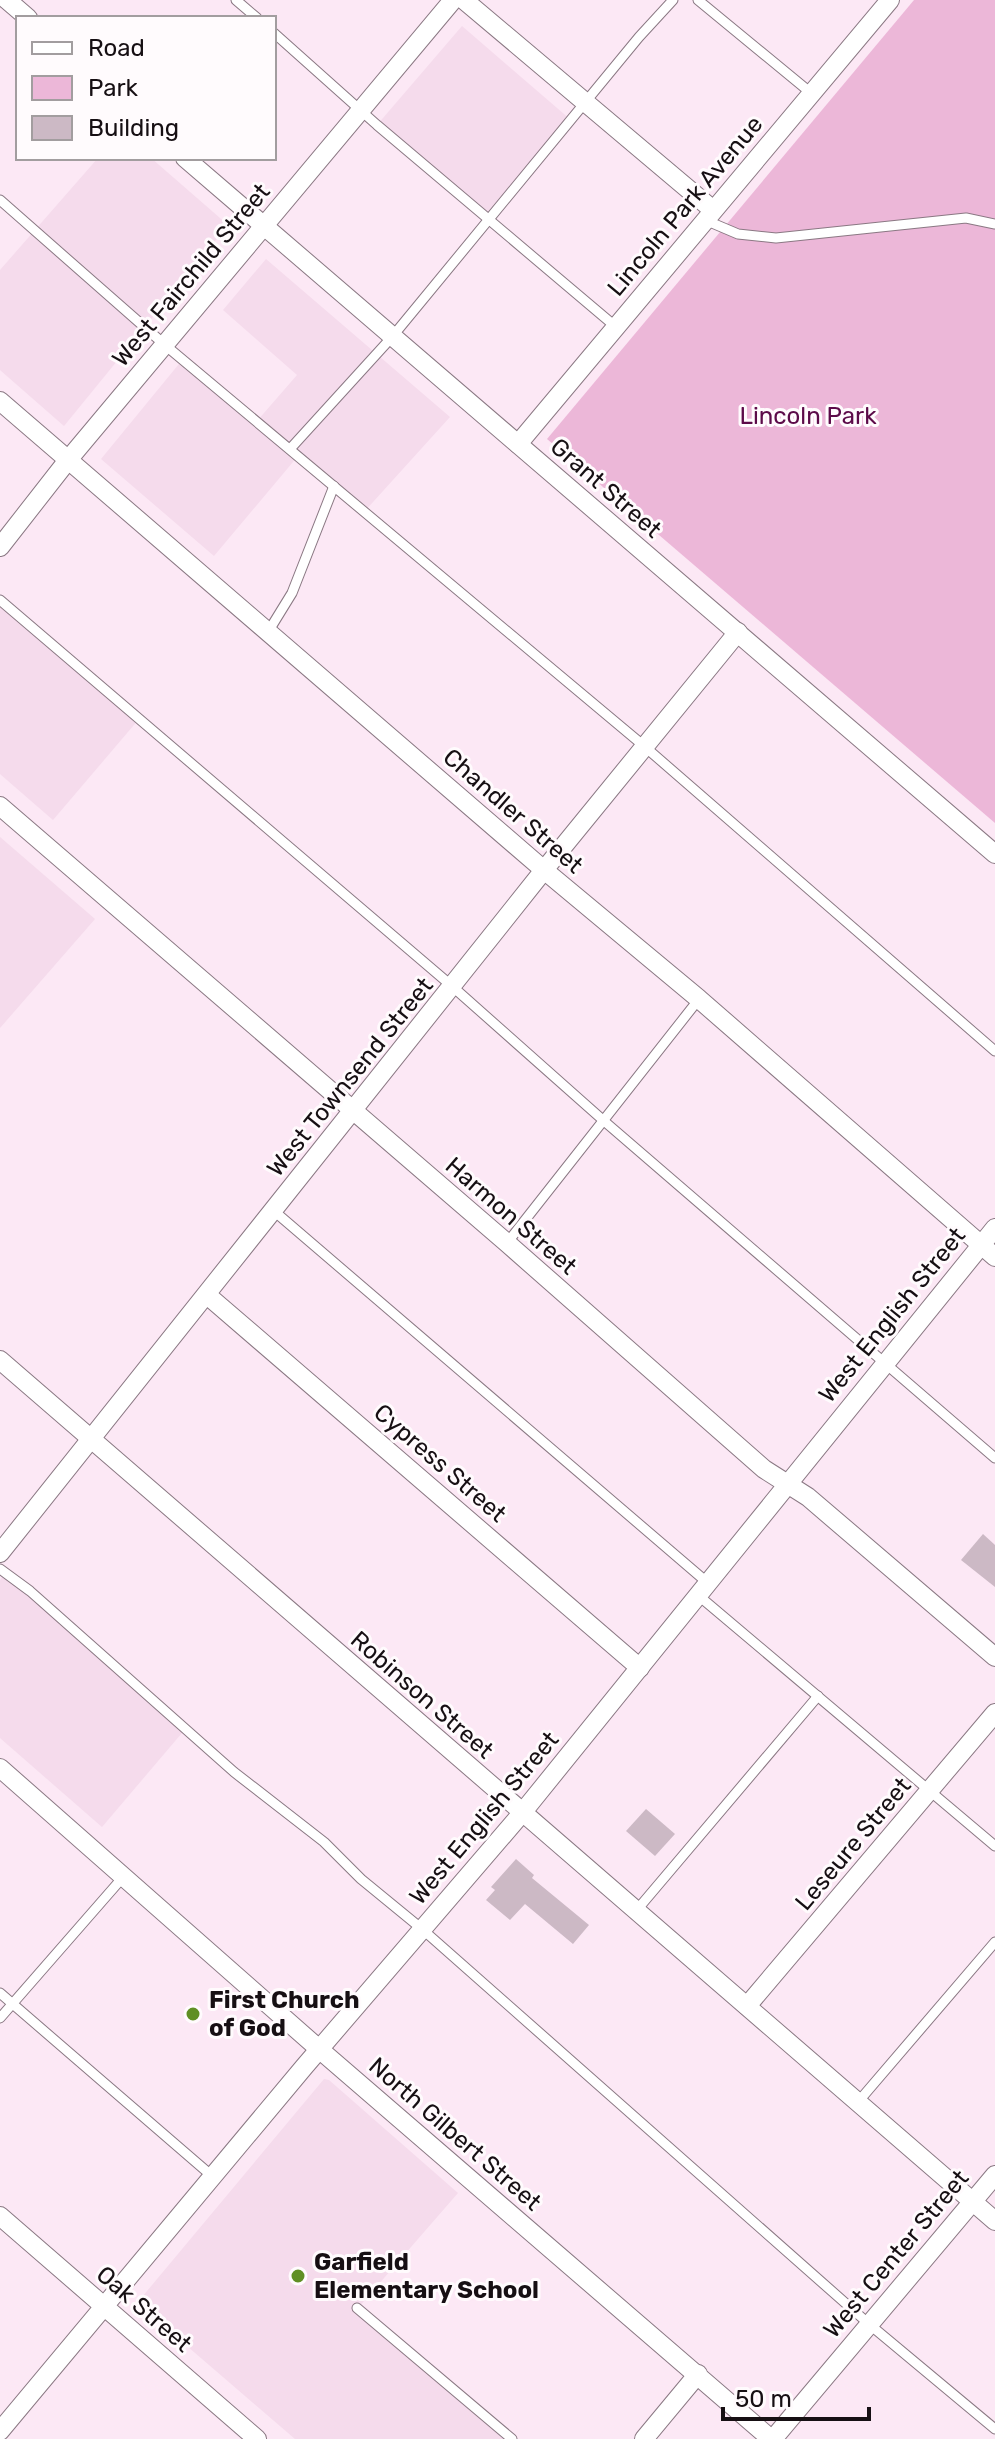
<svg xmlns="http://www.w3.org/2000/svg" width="995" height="2439" viewBox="0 0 995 2439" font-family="Rubik,sans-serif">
  <rect width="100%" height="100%" fill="#fce8f5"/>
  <!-- built -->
  <g fill="#f5dbec">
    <polygon points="462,26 571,120 488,219 377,125"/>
    <polygon points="98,158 151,158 228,225 64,426 0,370 0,270"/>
    <polygon points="266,259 450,417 364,512 298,456 214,556 101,459 183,359 257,421 297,375 223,310"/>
    <polygon points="0,600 139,719 53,820 0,774"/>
    <polygon points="0,837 95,919 0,1028"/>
    <polygon points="6,1573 187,1727 102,1827 0,1738 0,1580"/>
    <polygon points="324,2079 329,2080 458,2193 358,2308 512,2439 295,2439 137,2303"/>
  </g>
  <!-- green -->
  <polygon fill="#ecb7d8" points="914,0 995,0 995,823 547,439"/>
  <!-- building -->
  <g fill="#ccb9c5">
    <polygon points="983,1534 995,1545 995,1587 961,1560"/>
    <polygon points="646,1809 675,1834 655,1856 626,1831"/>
    <polygon points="516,1859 534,1875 532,1878 589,1925 573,1944 525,1904 510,1920 486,1900 495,1890 491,1887"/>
  </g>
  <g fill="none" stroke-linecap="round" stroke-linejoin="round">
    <defs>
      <g id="service">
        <polyline points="236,0 257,18"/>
        <polyline points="698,0 811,93"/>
        <polyline points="274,33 377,125 616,327"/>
        <polyline points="0,200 165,345 644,746 995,1051"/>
        <polyline points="705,220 738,234 776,238 966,218 995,224"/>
        <polyline points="290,449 392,337 639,37 673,0"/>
        <polyline points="0,600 453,987 604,1121 995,1458"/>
        <polyline points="268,632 292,593 334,486"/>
        <polyline points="274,1211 709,1584"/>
        <polyline points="507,1243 699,999"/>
        <polyline points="0,1569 30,1591 234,1772 324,1842 361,1879 422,1929 869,2324 995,2429"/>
        <polyline points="699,1596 995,1846"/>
        <polyline points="636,1911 818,1696"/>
        <polyline points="0,1993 212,2176"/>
        <polyline points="0,2018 124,1876"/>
        <polyline points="858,2102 995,1942"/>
        <polyline points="357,2308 512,2439"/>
      </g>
      <g id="minor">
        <polyline points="7,0 28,18"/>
        <polyline points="464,0 713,210"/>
        <polyline points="185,158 995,854"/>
        <polyline points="0,401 544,870 699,999 995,1257"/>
        <polyline points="518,444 890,0"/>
        <polyline points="0,547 68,460 453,0"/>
        <polyline points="0,806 507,1243 764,1469 808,1497 995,1657"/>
        <polyline points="207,1295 640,1668"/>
        <polyline points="0,1360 995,2221"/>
        <polyline points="0,1553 544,870 738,632"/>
        <polyline points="0,1768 319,2049 771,2439"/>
        <polyline points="747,2006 995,1713"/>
        <polyline points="0,2216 257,2439"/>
        <polyline points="0,2431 304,2067 522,1813 995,1228"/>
        <polyline points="644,2439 698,2374"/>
        <polyline points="773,2439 995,2175"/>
      </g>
    </defs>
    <!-- service casing -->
    <use href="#service" stroke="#8a7883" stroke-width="11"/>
    <!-- minor casing -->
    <use href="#minor" stroke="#8a7883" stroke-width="20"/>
    <!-- service -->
    <use href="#service" stroke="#fff" stroke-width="9"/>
    <!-- minor -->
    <use href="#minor" stroke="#fff" stroke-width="18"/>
  </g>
  <!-- markers -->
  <g fill="#608f24" stroke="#fffbfd" stroke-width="3">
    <circle cx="193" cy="2014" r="8"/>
    <circle cx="298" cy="2276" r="8"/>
  </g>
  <g text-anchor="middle" stroke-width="6" stroke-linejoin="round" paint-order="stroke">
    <!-- street labels -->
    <g font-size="24" fill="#160f13" stroke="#fffbfd">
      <text transform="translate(685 206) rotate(-50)" y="8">Lincoln Park Avenue</text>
      <text transform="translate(191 275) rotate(-50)" y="8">West Fairchild Street</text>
      <text transform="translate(606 488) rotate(41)" y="8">Grant Street</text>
      <text transform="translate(513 811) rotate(41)" y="8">Chandler Street</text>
      <text transform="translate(350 1077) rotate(-51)" y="8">West Townsend Street</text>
      <text transform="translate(511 1216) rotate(41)" y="8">Harmon Street</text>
      <text transform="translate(892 1315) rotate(-51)" y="8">West English Street</text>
      <text transform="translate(440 1463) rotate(41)" y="8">Cypress Street</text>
      <text transform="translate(422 1695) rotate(41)" y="8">Robinson Street</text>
      <text transform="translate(484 1818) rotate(-50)" y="8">West English Street</text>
      <text transform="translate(853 1844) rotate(-50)" y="8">Leseure Street</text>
      <text transform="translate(455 2134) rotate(41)" y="8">North Gilbert Street</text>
      <text transform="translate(896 2254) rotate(-50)" y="8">West Center Street</text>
      <text transform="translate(144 2309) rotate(41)" y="8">Oak Street</text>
    </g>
    <!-- park labels -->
    <g font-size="24" fill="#5c0a49" stroke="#fffbfd">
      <text x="808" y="424">Lincoln Park</text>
    </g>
    <!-- poi labels -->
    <g font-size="24" font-weight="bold" fill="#160f13" stroke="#fffbfd" text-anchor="start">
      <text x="209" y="2008">First Church<tspan x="209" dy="28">of God</tspan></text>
      <text x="314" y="2270">Garfield<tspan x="314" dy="28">Elementary School</tspan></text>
    </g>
  </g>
  <!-- legend -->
  <rect x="16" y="16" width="260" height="144" fill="#fffbfd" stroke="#a29d9f" stroke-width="2"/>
  <rect x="32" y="42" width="40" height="12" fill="#ffffff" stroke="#a29d9f" stroke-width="2"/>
  <text x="88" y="56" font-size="24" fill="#160f13">Road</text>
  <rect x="32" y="76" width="40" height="24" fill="#ecb7d8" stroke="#a29d9f" stroke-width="2"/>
  <text x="88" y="96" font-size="24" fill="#160f13">Park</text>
  <rect x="32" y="116" width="40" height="24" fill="#ccb9c5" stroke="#a29d9f" stroke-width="2"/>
  <text x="88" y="136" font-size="24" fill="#160f13">Building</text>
  <!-- scale -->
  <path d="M723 2407v12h146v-12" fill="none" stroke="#160f13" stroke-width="4"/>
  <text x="735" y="2407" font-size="24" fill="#160f13" stroke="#fffbfd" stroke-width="6" paint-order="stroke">50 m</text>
</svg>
